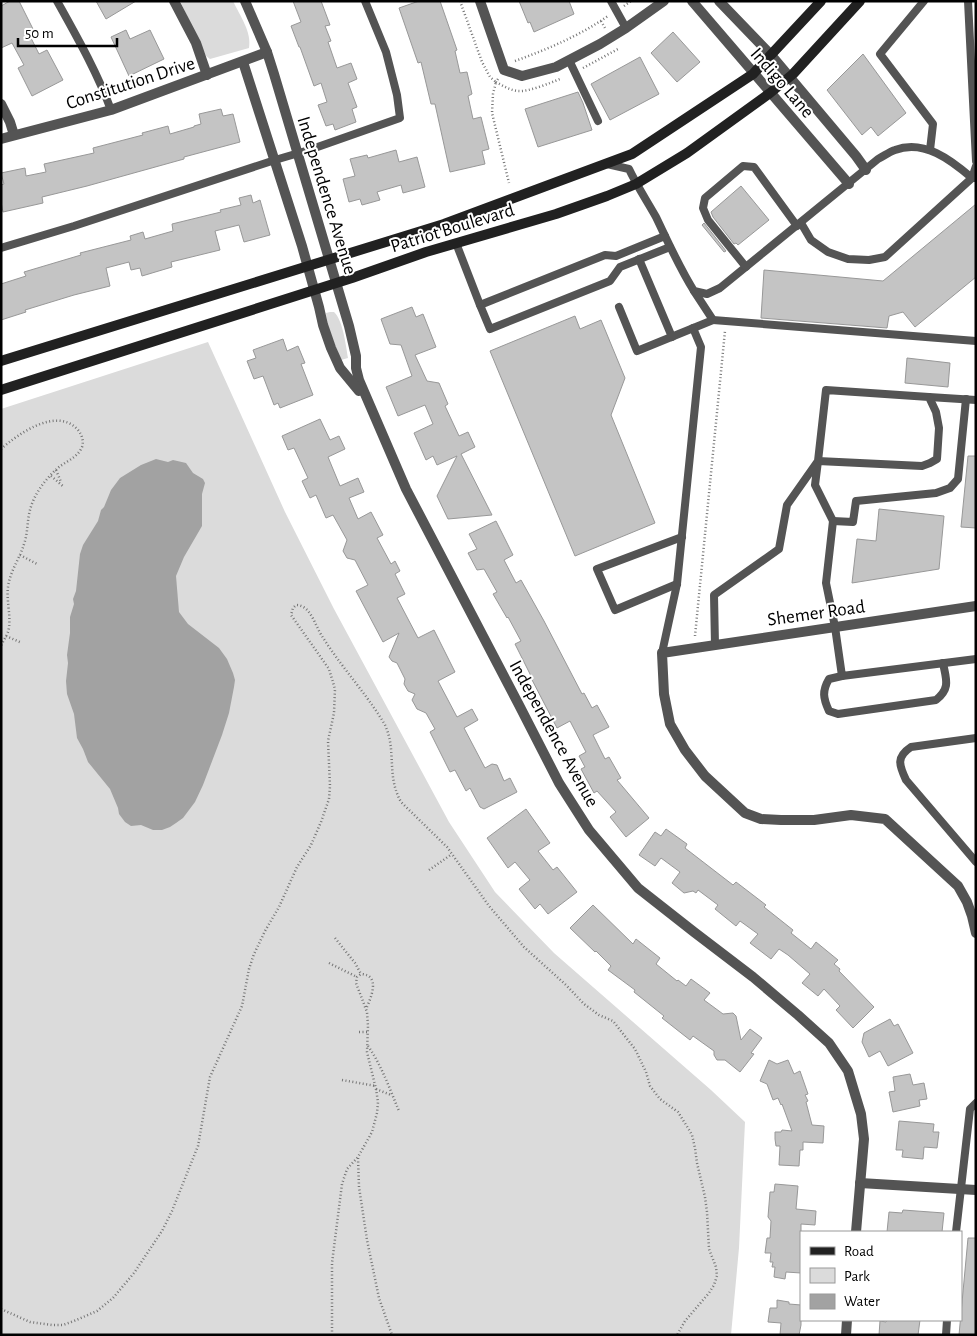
<svg xmlns="http://www.w3.org/2000/svg" width="977" height="1336" viewBox="0 0 977 1336" font-family="'Alegreya Sans',sans-serif">
  <rect width="100%" height="100%" fill="#fff"/>
  <!-- green -->
  <g fill="#dbdbdb">
    <path d="M180,1h53c7,15 19,31 16,47l-39,11 -4,-3z"/>
    <path d="M330,312h4c9,8 12,34 14,46l-7,2 -14,-35 -1,-12z"/>
    <polygon points="208,342 285,512 334,609 449,822 495,892 554,953 711,1090 745,1122 739,1248 731,1335 1,1335 1,409"/>
  </g>
  <!-- water -->
  <polygon fill="#a2a2a2" points="156,459 168,462 173,460 186,463 193,473 203,479 205,483 202,494 202,526 184,557 176,576 179,612 188,624 219,648 227,659 233,673 235,680 234,687 229,713 222,735 203,785 195,802 183,818 176,823 170,827 162,830 153,830 141,825 131,826 125,822 119,814 118,808 110,789 88,762 83,749 77,738 74,714 67,694 66,681 68,663 67,655 70,633 70,617 74,604 73,599 76,591 80,554 83,545 98,521 101,510 104,507 111,490 120,478 141,465"/>
  <!-- building -->
  <g fill="#c4c4c4" stroke="#989898">
    <polygon points="10,1 19,1 34,31 29,34 39,54 47,50 63,80 32,96 18,68 24,65 12,43 1,48 1,6"/>
    <polygon points="96,1 136,1 106,19"/>
    <polygon points="293,1 321,1 330,25 325,26 331,41 328,42 337,68 351,63 357,79 348,83 357,107 352,109 356,122 335,130 333,124 326,126 318,105 327,102 321,83 314,86 300,47 299,47 291,26 301,22"/>
    <polygon points="419,1 440,1 457,50 455,51 460,73 467,72 472,94 468,96 473,119 481,117 489,149 482,151 485,164 450,172 435,104 431,104 421,62 418,63 399,8"/>
    <polygon points="519,1 569,1 574,14 534,32 530,22 528,23"/>
    <polygon points="126,30 130,39 150,30 164,59 129,76 111,37"/>
    <polygon points="673,32 700,62 677,82 651,53"/>
    <polygon points="863,54 906,113 878,136 871,127 862,135 827,90"/>
    <polygon points="640,57 659,94 610,120 591,84"/>
    <polygon points="578,92 583,103 592,130 538,147 525,109"/>
    <polygon points="221,109 223,116 233,114 240,142 184,157 184,159 87,186 42,197 43,203 3,212 1,202 1,185 4,184 1,173 25,168 26,176 46,172 44,164 94,153 93,148 143,135 142,133 168,126 170,134 194,127 194,126 201,124 199,114"/>
    <polygon points="396,150 399,162 417,157 425,187 403,193 401,185 377,192 380,200 362,205 360,199 349,202 343,179 355,176 350,159 367,155 368,158"/>
    <polygon points="741,186 769,220 738,245 736,243 734,244 713,217 711,212"/>
    <polygon points="251,195 253,203 260,200 270,235 244,242 239,225 215,231 220,250 171,262 172,267 142,276 140,268 131,270 129,262 106,268 110,286 74,295 25,310 26,312 1,320 1,284 26,276 24,272 81,255 80,253 131,240 130,236 143,232 145,239 173,231 172,224 221,212 220,210 241,205 239,198"/>
    <polygon points="976,204 976,277 915,327 903,312 889,316 887,328 761,318 764,270 883,281"/>
    <polygon points="704,223 726,251 724,252 702,225"/>
    <polygon points="412,307 416,317 423,314 436,347 415,355 427,381 439,383 448,404 445,406 459,436 468,432 475,447 461,454 492,515 448,519 437,496 457,456 437,465 433,456 426,460 414,433 433,424 425,405 398,416 386,387 412,376 401,345 390,344 381,319"/>
    <polygon points="575,316 580,329 601,320 625,378 611,415 655,523 575,556 490,351"/>
    <polygon points="283,339 287,351 298,346 305,363 301,364 313,395 280,408 278,403 274,405 263,376 254,379 247,361 256,358 253,350"/>
    <polygon points="907,358 950,363 948,387 905,383"/>
    <polygon points="320,419 330,440 339,436 345,449 328,457 340,486 358,478 364,492 349,498 358,519 371,512 383,535 377,538 391,564 395,561 400,571 395,574 405,594 397,598 418,638 434,630 455,672 438,681 457,717 472,709 478,720 464,728 485,768 492,764 497,765 504,781 510,778 517,792 484,809 480,807 470,788 466,791 455,770 450,772 430,732 435,729 426,713 417,709 412,700 415,694 408,691 404,684 405,679 397,663 392,661 389,657 399,633 383,642 356,591 368,585 355,560 347,558 343,551 347,540 333,515 326,518 316,495 310,498 302,481 308,478 294,448 288,450 282,436"/>
    <polygon points="968,456 976,456 976,528 961,527"/>
    <polygon points="879,509 944,516 939,569 852,583 857,539 876,541"/>
    <polygon points="496,521 513,555 504,560 516,583 521,580 544,621 582,694 584,693 592,708 597,705 609,727 593,735 605,759 609,757 621,778 617,780 649,818 626,837 610,817 616,812 597,791 594,793 581,769 585,767 579,756 586,752 570,721 557,728 530,676 531,676 515,644 521,641 508,617 507,618 493,594 497,592 484,569 477,570 468,553 477,549 469,534"/>
    <polygon points="526,809 550,843 538,851 553,870 557,867 577,892 548,914 540,904 535,909 519,889 530,880 515,862 508,868 487,838"/>
    <polygon points="666,829 687,844 685,848 733,885 736,882 766,905 764,907 793,930 791,933 811,949 816,942 838,960 834,964 840,969 839,971 874,1007 853,1028 836,1010 840,1006 824,989 818,996 802,983 810,974 788,955 779,949 771,959 750,943 758,934 740,921 736,926 715,909 718,905 698,890 696,893 693,891 684,893 672,883 680,872 661,858 655,866 639,855 655,832 661,836"/>
    <polygon points="593,905 633,944 636,939 660,958 656,964 677,981 678,980 686,986 691,979 710,993 704,1000 723,1014 733,1013 736,1016 741,1040 750,1029 762,1038 751,1053 754,1054 740,1072 725,1060 717,1060 714,1055 714,1051 693,1036 690,1040 662,1018 664,1016 634,992 635,990 608,970 611,966 596,951 595,952 570,928"/>
    <polygon points="890,1019 894,1026 898,1024 913,1053 888,1066 880,1051 869,1057 862,1042 864,1033"/>
    <polygon points="769,1060 777,1064 788,1060 794,1074 800,1071 808,1094 805,1095 808,1101 806,1102 812,1125 824,1126 823,1143 803,1142 803,1150 800,1150 799,1166 779,1165 780,1146 776,1146 775,1139 775,1132 781,1132 782,1130 792,1131 782,1104 781,1105 778,1098 773,1100 767,1084 760,1081"/>
    <polygon points="910,1074 913,1085 924,1083 927,1099 919,1100 920,1106 893,1112 889,1092 895,1091 893,1077"/>
    <polygon points="899,1121 934,1124 933,1132 939,1132 937,1148 924,1147 923,1159 902,1157 903,1150 896,1150"/>
    <polygon points="775,1184 798,1186 796,1209 816,1211 815,1225 801,1224 801,1273 786,1272 785,1279 774,1277 775,1267 772,1267 773,1262 770,1262 771,1253 765,1253 767,1238 770,1238 771,1221 768,1217 770,1192 774,1192"/>
    <polygon points="903,1210 944,1213 942,1232 887,1232 889,1212 902,1213"/>
    <polygon points="968,1238 976,1238 976,1335 959,1335"/>
    <polygon points="777,1300 789,1302 789,1304 801,1305 801,1325 799,1335 780,1335 781,1323 768,1322 770,1308 777,1308"/>
    <polygon points="887,1320 920,1320 918,1335 879,1335 880,1321 886,1322"/>
  </g>
  <g fill="none" stroke-linecap="round" stroke-linejoin="round">
    <!-- path -->
    <g stroke="#767676" stroke-width="2.5" stroke-dasharray="1 2.5" stroke-linecap="butt">
      <polyline points="460,1 482,62 490,77 496,82 493,94 492,113 509,183"/>
      <polyline points="624,6 631,1"/>
      <polyline points="601,21 605,28"/>
      <path d="M515,61c33,-12 64,-25 93,-45"/>
      <polyline points="583,68 618,49 617,47"/>
      <path d="M498,79l-2,3c7,4 14,8 22,9 11,1 32,-8 42,-12"/>
      <path d="M1,449c17,-15 56,-43 77,-19 4,5 6,11 4,17 -4,10 -15,14 -23,20 -13,11 -25,27 -29,43 -3,11 -2,23 -6,34 -4,14 -14,27 -16,43 -2,14 4,31 0,45 -2,5 -5,9 -7,14"/>
      <polyline points="56,470 61,482"/>
      <polyline points="51,476 64,487"/>
      <polyline points="20,555 37,564"/>
      <polyline points="6,636 22,643"/>
      <polyline points="695,636 725,331"/>
      <polyline points="429,870 452,854"/>
      <polyline points="335,938 355,963 361,974"/>
      <polyline points="329,963 357,977"/>
      <polyline points="359,1032 367,1032"/>
      <path d="M368,1046c14,20 22,44 31,65"/>
      <polyline points="342,1080 376,1086"/>
      <polyline points="376,1089 391,1095"/>
      <polyline points="358,1158 359,1187 367,1240 379,1298 392,1335"/>
      <path d="M1,1309l29,13 22,3h11l11,-4 23,-10 16,-13 21,-25 28,-42 10,-20 26,-65 12,-69 32,-71 7,-37 5,-15 11,-23 14,-24 18,-40 14,-22 10,-23 8,-23 1,-13 -2,-45 6,-28 1,-24 -6,-20 -38,-54 2,-7 3,-3c15,0 19,21 26,31 19,31 45,58 63,89 12,26 1,50 16,77l46,45 42,59 35,41 42,38 18,19 15,11 14,6 22,28 11,23 4,14 10,13 18,13 10,16 4,7 3,13 2,15 8,34 2,15 2,37 7,18 1,9 -3,9 -5,8 -24,28 -8,14"/>
      <path d="M332,1335v-72l10,-79 5,-15 11,-12 14,-25 5,-19 1,-11 -2,-13 -9,-37 1,-26 -1,-14 -11,-29 1,-6 4,-3c20,1 10,24 5,35"/>
    </g>
    <!-- lane -->
    <g stroke="#545454" stroke-width="8">
      <path d="M57,1c20,36 40,71 54,109"/>
      <polyline points="611,1 626,28"/>
      <polyline points="924,1 880,54 933,124 930,150"/>
      <polyline points="968,1 976,161"/>
      <polyline points="569,60 598,121"/>
      <path d="M607,164l22,5c8,17 18,32 27,48 12,25 23,50 38,74l13,3 13,-6 158,-129c6,-3 11,-7 17,-9 29,-11 56,10 77,28h4"/>
      <polyline points="801,223 811,240 828,252 848,259 869,260 885,257 972,178 976,166"/>
      <polyline points="665,236 616,256 605,255 480,305 490,329 610,281 620,267 670,247"/>
      <polyline points="456,243 480,305"/>
      <polyline points="1,248 74,226 275,160 309,150 400,118 397,95 386,52 365,1"/>
      <polyline points="639,259 672,337"/>
      <polyline points="746,267 708,220 703,208 705,198 743,166 754,167 797,226"/>
      <polyline points="694,291 713,320 976,341"/>
      <polyline points="619,307 637,351 713,320"/>
      <polyline points="929,397 976,400"/>
      <polyline points="833,521 853,522 856,501 936,493 950,488 958,479 966,399"/>
      <polyline points="677,584 615,610 597,569 682,537"/>
      <polyline points="715,645 714,595 779,549 787,505 818,461 826,390 929,397 936,412 939,428 937,459 930,463 922,466 818,461 815,485 833,521 826,583 835,627 842,676 976,659"/>
      <polyline points="662,653 677,584 701,347 693,328"/>
      <path d="M842,676l-13,3c-7,12 -6,19 0,32l9,3 98,-14c15,-12 10,-21 7,-37"/>
      <path d="M976,738l-65,9c-15,10 -12,18 -5,33l70,82"/>
      <polyline points="956,1232 970,1109 976,1103"/>
      <polyline points="946,1335 947,1320"/>
    </g>
    <!-- street -->
    <g stroke="#545454" stroke-width="10">
      <polyline points="174,1 196,43 207,75"/>
      <polyline points="245,1 267,52 274,74 349,326 356,356 356,368 359,380 406,489 519,705 559,783 589,830 638,888 694,932 753,977 798,1015 829,1043 848,1071 861,1114 864,1139 856,1232"/>
      <polyline points="480,1 504,70 522,76 556,67 600,44 626,28 664,1"/>
      <polyline points="692,1 849,184"/>
      <polyline points="719,1 771,55 856,156 866,170"/>
      <polyline points="243,62 302,246 319,307 323,325 331,348 340,368 359,391"/>
      <polyline points="1,104 10,122 14,135"/>
      <polyline points="1,139 111,110 267,52"/>
      <polyline points="976,606 662,653 664,694 670,724 685,750 705,776 745,813 761,819 781,820 814,820 851,815 885,819 958,886 967,902 972,916 976,933"/>
      <polyline points="860,1183 976,1190"/>
      <polyline points="846,1335 847,1320"/>
    </g>
    <!-- secondary -->
    <g stroke="#212121" stroke-width="10">
      <polyline points="1,361 444,224 632,154 753,74 821,1"/>
      <polyline points="1,390 352,278 426,252 556,214 607,196 636,184 687,153 770,93 793,74 860,1"/>
    </g>
  </g>
  <g text-anchor="middle" stroke-width="4" stroke-linejoin="round" paint-order="stroke">
    <!-- street labels -->
    <g font-size="19" fill="#000" stroke="#fff">
      <text transform="translate(130 82) rotate(-18)" y="7">Constitution Drive</text>
      <text transform="translate(783 82) rotate(49)" y="7">Indigo Lane</text>
      <text transform="translate(328 195) rotate(73)" y="7">Independence Avenue</text>
      <text transform="translate(452 227) rotate(-17)" y="7">Patriot Boulevard</text>
      <text transform="translate(816 612) rotate(-8)" y="7">Shemer Road</text>
      <text transform="translate(555 733) rotate(61)" y="7">Independence Avenue</text>
    </g>
  </g>
  <!-- border -->
  <rect width="977" height="1336" fill="none" stroke="#000000" stroke-width="5"/>
  <!-- legend -->
  <rect x="800" y="1231" width="162" height="90" fill="#ffffff" stroke="#999999"/>
  <rect x="810" y="1247" width="25" height="8" fill="#212121" stroke="#999999"/>
  <text x="844" y="1256" font-size="15" fill="#000000">Road</text>
  <rect x="810" y="1268" width="25" height="15" fill="#dbdbdb" stroke="#999999"/>
  <text x="844" y="1281" font-size="15" fill="#000000">Park</text>
  <rect x="810" y="1294" width="25" height="15" fill="#a2a2a2" stroke="#999999"/>
  <text x="844" y="1306" font-size="15" fill="#000000">Water</text>
  <!-- scale -->
  <path d="M18 38v8h99v-8" fill="none" stroke="#000000" stroke-width="2.5"/>
  <text x="25" y="38" font-size="15" fill="#000000" stroke="#ffffff" stroke-width="4" paint-order="stroke">50 m</text>
</svg>
